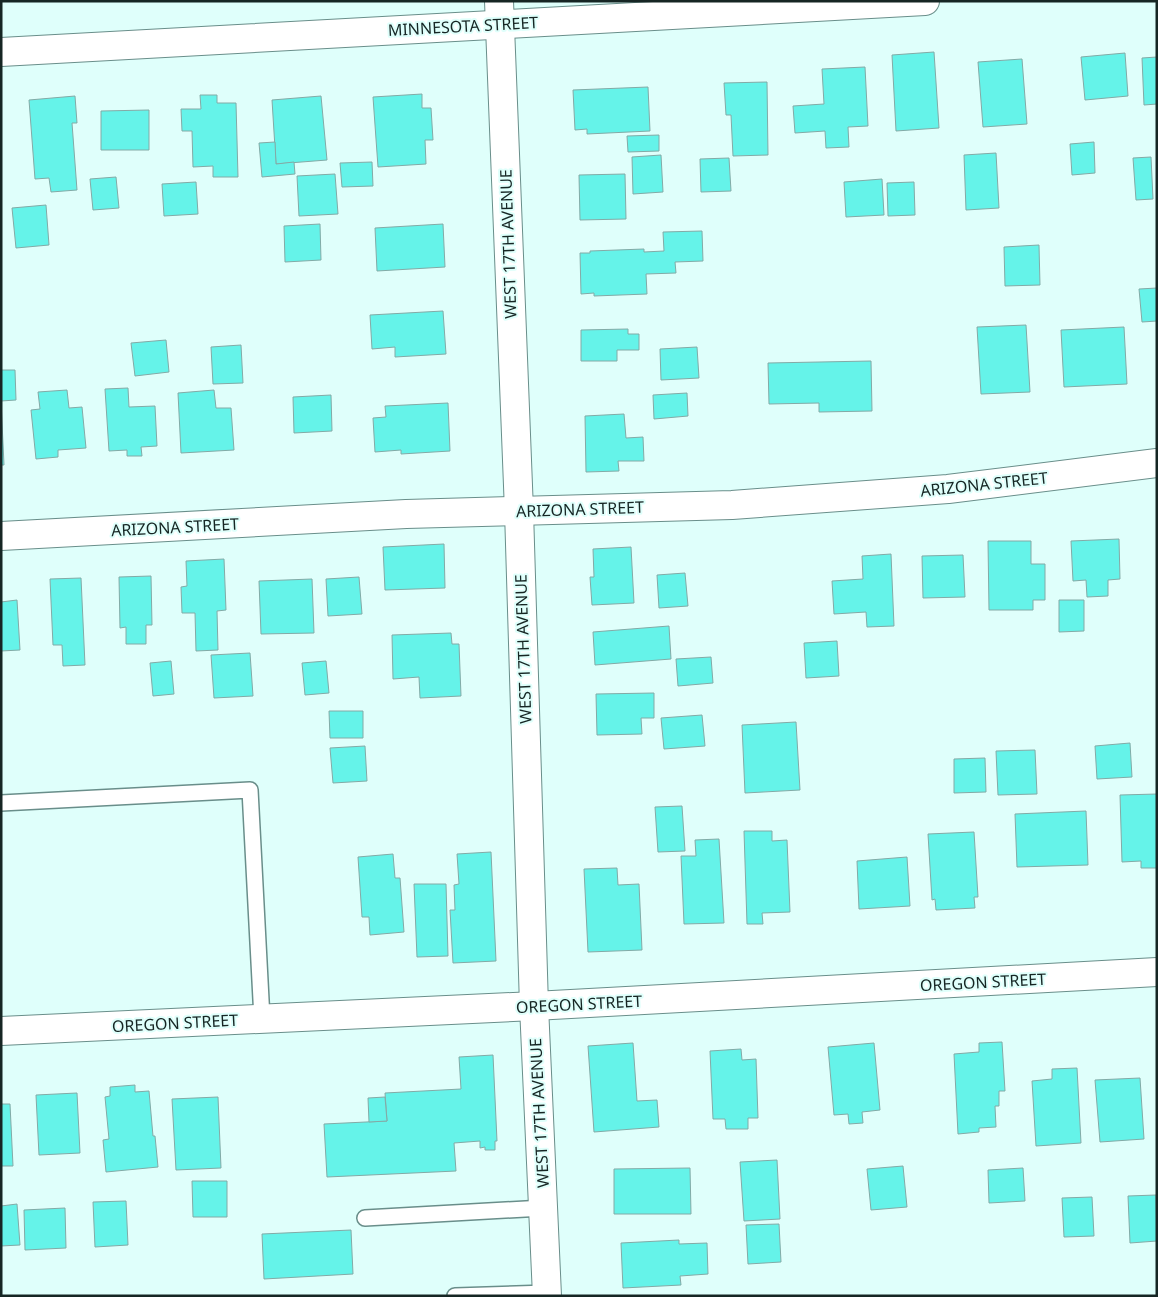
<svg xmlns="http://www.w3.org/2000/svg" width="1158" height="1297" viewBox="0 0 1158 1297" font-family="'Noto Sans',sans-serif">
  <rect width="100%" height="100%" fill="#dffffb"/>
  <!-- building -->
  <g fill="#65f3e9" stroke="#83aaa6">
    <polygon points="934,52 939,128 896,131 892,55"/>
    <polygon points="1125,53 1128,96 1085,100 1081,57"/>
    <polygon points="1157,57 1157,104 1144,105 1142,58"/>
    <polygon points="1022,59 1027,124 983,127 978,62"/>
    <polygon points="865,67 868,126 848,127 849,147 826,148 825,131 795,133 793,106 824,104 822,69"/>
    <polygon points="767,82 768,155 733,156 731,115 726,115 724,83"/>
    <polygon points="648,87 650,131 587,134 587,129 575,130 573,90"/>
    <polygon points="422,94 422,108 431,108 433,140 425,140 426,164 378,167 373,97"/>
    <polygon points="200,95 217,95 217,103 236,103 238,177 213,177 213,166 193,167 192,131 182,131 181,109 201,109"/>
    <polygon points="75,96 77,123 72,123 77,190 51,192 49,178 35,179 29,100"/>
    <polygon points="321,96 327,160 276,164 272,100"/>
    <polygon points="149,110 149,150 101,150 101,111"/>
    <polygon points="659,135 659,151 628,152 627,136"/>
    <polygon points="275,142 276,164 294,162 295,174 262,177 259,143"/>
    <polygon points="1094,142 1095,173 1072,175 1070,144"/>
    <polygon points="996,153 999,208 966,210 964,155"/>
    <polygon points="661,155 663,192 633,194 632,157"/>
    <polygon points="1151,157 1153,199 1136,200 1133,158"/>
    <polygon points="729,158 731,191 701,192 700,159"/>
    <polygon points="372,162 373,186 342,187 340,163"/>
    <polygon points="335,174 338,214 299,216 297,176"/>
    <polygon points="625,174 626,219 580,220 579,175"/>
    <polygon points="116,177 119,208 93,210 90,179"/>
    <polygon points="882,179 884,215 846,217 844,182"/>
    <polygon points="196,182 198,214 164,216 162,184"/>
    <polygon points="914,182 915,215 888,216 887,183"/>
    <polygon points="46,205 49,245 16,248 12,208"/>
    <polygon points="320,224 321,260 285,262 284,226"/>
    <polygon points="443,224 445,267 377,271 375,228"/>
    <polygon points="702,231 703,261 675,262 676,273 646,274 647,294 594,296 594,293 581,294 580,253 590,253 590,251 644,249 644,252 664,251 663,232"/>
    <polygon points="1039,245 1040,285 1005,286 1004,247"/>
    <polygon points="1157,288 1157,321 1142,322 1139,289"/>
    <polygon points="443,311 446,354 395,357 395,347 372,349 370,315"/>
    <polygon points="1026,325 1030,392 981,394 977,327"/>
    <polygon points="1124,327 1127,384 1064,387 1061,330"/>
    <polygon points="628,329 628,334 639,334 639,350 617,350 617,361 581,361 581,330"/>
    <polygon points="166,340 169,372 135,376 131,343"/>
    <polygon points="241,345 243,383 213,384 211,347"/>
    <polygon points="697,347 699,378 661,380 660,349"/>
    <polygon points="871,361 872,411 819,412 819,403 769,404 768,363"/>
    <polygon points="1,370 15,370 16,400 1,401"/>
    <polygon points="128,388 129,407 155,406 157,446 141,447 142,456 127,456 127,450 109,451 105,389"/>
    <polygon points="67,390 69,408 82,407 86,448 58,450 58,457 36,459 31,410 40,409 38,392"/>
    <polygon points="214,390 216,408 231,408 234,450 181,453 178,393"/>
    <polygon points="687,393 688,416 654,419 653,395"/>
    <polygon points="331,395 332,431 294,433 293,397"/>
    <polygon points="1,401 4,465 1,465"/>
    <polygon points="448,403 450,451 401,454 401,450 375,452 373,418 386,417 385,406"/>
    <polygon points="624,414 626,438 643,437 644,461 618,461 619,471 586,472 585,416"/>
    <polygon points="1119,539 1120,579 1108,580 1108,596 1087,597 1086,580 1073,581 1071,541"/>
    <polygon points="988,541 1031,541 1031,564 1045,564 1045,600 1033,600 1033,610 989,610"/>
    <polygon points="444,544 445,588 385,590 383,547"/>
    <polygon points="631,547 634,603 592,605 590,577 594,577 593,549"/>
    <polygon points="891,554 894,626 867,627 866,612 834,614 832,581 863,579 862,556"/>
    <polygon points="963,555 965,597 923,598 922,556"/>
    <polygon points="224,559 226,610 217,611 218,650 196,651 195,613 182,613 181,587 187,586 186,561"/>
    <polygon points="685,573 688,606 659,608 657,575"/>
    <polygon points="151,576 152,625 146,625 146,644 126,644 126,627 120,628 119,577"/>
    <polygon points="359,577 362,614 328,616 326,579"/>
    <polygon points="81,578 85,665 63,666 62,645 53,645 50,579"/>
    <polygon points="312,579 314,633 261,634 259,581"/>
    <polygon points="17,600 20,650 1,651 1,602"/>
    <polygon points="1059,600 1084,600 1084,631 1059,632"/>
    <polygon points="669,626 671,659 595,665 593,632"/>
    <polygon points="451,633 452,644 459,644 461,696 420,698 419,677 393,679 392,635"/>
    <polygon points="837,641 839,676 806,678 804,643"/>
    <polygon points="250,653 253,696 214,698 211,655"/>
    <polygon points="711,657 713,683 678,686 676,659"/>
    <polygon points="171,661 174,694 153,696 150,663"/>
    <polygon points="326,661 329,693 305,695 302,663"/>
    <polygon points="654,693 654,718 641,718 642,734 597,735 596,694"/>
    <polygon points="329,711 363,711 363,738 330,738"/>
    <polygon points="702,715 705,746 664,749 661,718"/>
    <polygon points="796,722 800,790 745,793 742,725"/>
    <polygon points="1130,743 1132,777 1097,779 1095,746"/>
    <polygon points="365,746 367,781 333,783 330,748"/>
    <polygon points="1035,750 1037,794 998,795 996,751"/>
    <polygon points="985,758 986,792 954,793 954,759"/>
    <polygon points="1157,794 1157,868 1141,868 1141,861 1122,862 1120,795"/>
    <polygon points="682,806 685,851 658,852 655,807"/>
    <polygon points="1086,811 1088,865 1017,867 1015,814"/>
    <polygon points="744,831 772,831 772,841 787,840 790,912 762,913 763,924 747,924"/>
    <polygon points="974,832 978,897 974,897 975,908 936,910 935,899 932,900 928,834"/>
    <polygon points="719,839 724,923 684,924 681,856 696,856 695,840"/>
    <polygon points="491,852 496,961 453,963 450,910 455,910 454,885 459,884 457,854"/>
    <polygon points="393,854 395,878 400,878 404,932 370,935 369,917 362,917 358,857"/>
    <polygon points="907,857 910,906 859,909 857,861"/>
    <polygon points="617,868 618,885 639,884 642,950 588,952 584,869"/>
    <polygon points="414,884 446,884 448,956 417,957"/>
    <polygon points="1002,1042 1005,1091 999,1091 999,1106 995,1106 996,1127 979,1128 979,1132 958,1134 954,1054 979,1052 979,1043"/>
    <polygon points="633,1043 637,1101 657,1100 659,1127 594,1132 588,1046"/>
    <polygon points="874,1043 880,1110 862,1112 863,1123 849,1124 848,1114 834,1115 828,1047"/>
    <polygon points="741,1049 742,1060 756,1059 758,1118 748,1118 748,1129 726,1129 725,1119 713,1119 710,1051"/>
    <polygon points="493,1055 497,1141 495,1141 495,1150 485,1150 485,1147 480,1148 480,1141 454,1143 456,1171 327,1177 324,1124 387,1121 385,1093 461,1089 459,1057"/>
    <polygon points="1077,1068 1081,1143 1036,1146 1032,1081 1052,1079 1052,1069"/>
    <polygon points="1140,1078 1144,1139 1100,1142 1095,1080"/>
    <polygon points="135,1085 135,1092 149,1091 153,1136 155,1136 158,1167 106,1172 103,1140 109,1139 105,1097 110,1096 110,1087"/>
    <polygon points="77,1093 80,1153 39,1155 36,1095"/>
    <polygon points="218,1097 221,1168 176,1170 172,1099"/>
    <polygon points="385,1097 387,1121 369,1122 368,1098"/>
    <polygon points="1,1104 10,1104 13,1166 1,1166"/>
    <polygon points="777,1160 780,1219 744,1221 740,1162"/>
    <polygon points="903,1166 907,1207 871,1210 867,1169"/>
    <polygon points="690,1168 691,1214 614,1214 614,1169"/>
    <polygon points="1023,1168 1025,1201 989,1203 988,1170"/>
    <polygon points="192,1181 227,1181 227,1217 193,1217"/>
    <polygon points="1156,1195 1157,1241 1130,1243 1128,1196"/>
    <polygon points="1092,1197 1094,1236 1064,1237 1062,1198"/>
    <polygon points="126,1201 128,1245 95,1247 93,1202"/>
    <polygon points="17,1204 20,1245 1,1246 1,1206"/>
    <polygon points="65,1208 66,1248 25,1250 24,1210"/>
    <polygon points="779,1224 781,1262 748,1264 746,1225"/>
    <polygon points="351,1230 353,1274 264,1279 262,1234"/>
    <polygon points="679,1240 679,1244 707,1243 708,1274 680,1276 681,1285 623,1288 621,1243"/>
  </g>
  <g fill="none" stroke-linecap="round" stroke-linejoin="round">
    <defs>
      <g id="service">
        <polyline points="1,803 250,790 262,1019"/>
        <polyline points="365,1218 543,1208"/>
        <polyline points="455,1296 547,1293"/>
      </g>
      <g id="minor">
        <polyline points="499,1 519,511 534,1006 547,1296"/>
        <polyline points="1,52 925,1"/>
        <polyline points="1,536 406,514 732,505 948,489 1157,463"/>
      </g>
      <polyline id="secondary" points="1,1031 534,1006 1157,972"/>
    </defs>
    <!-- service casing -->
    <use href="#service" stroke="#698e8a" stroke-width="18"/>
    <!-- minor casing -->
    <use href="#minor" stroke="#698e8a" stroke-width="30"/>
    <!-- secondary casing -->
    <use href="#secondary" stroke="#698e8a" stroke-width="30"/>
    <!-- service -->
    <use href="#service" stroke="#fff" stroke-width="15"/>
    <!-- minor -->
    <use href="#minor" stroke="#fff" stroke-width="28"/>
    <!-- secondary -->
    <use href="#secondary" stroke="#fff" stroke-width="28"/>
  </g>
  <g text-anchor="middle" stroke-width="4" stroke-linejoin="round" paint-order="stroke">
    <!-- street labels -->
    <g font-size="16" fill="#162624" stroke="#dffffb">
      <text transform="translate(463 26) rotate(-3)" y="6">MINNESOTA STREET</text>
      <text transform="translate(508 244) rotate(-92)" y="6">WEST 17TH AVENUE</text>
      <text transform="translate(984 484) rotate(-6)" y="6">ARIZONA STREET</text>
      <text transform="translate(580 509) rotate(-2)" y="6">ARIZONA STREET</text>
      <text transform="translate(175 527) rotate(-3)" y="6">ARIZONA STREET</text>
      <text transform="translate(523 649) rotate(-92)" y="6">WEST 17TH AVENUE</text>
      <text transform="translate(983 982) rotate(-3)" y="6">OREGON STREET</text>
      <text transform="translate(579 1004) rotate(-3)" y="6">OREGON STREET</text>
      <text transform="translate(175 1023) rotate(-3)" y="6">OREGON STREET</text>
      <text transform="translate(539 1113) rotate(-93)" y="6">WEST 17TH AVENUE</text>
    </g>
  </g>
  <!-- border -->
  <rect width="1158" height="1297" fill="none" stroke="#162624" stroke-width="5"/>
</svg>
